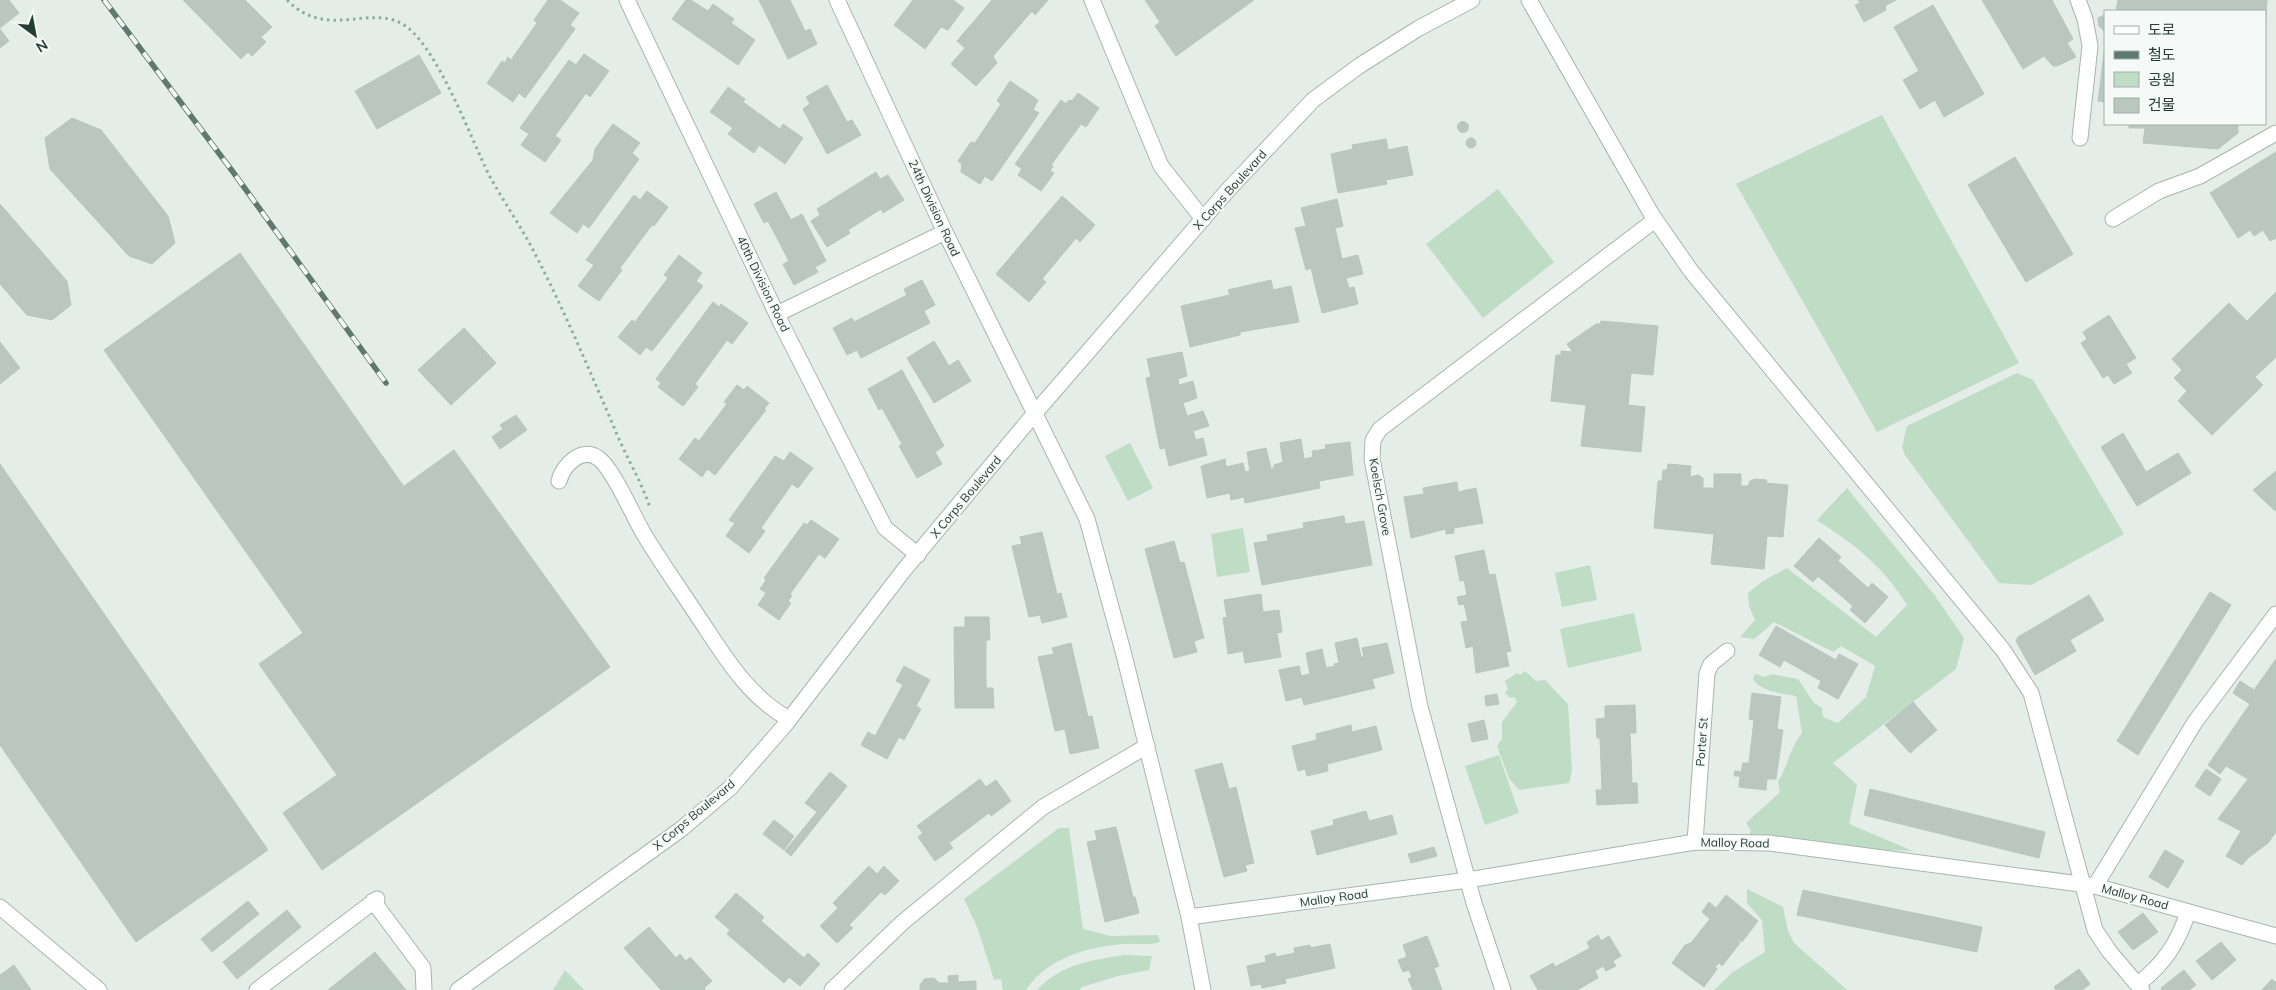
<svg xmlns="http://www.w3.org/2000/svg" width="2276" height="990" viewBox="0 0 2276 990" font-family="Mulish,'Noto Sans KR',sans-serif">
  <rect width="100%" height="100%" fill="#e4ede8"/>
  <!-- green -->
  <g fill="#bfdcc5">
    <polygon points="1882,115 2019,363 1877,432 1736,184"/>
    <polygon points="1498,189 1554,262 1483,318 1426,244"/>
    <polygon points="2017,373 2033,380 2124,534 2031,585 1999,583 1905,455 1902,447 1907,426"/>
    <polygon points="1130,443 1153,488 1128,501 1105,456"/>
    <path d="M1847,488l86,105 31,45 -8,31 -123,94 24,22 -8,39 64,27 -48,-2 -116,-13 2,-6 -5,-7 34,-31 -2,-11c11,-16 11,-32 24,-48l-6,-37c-14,-3 -35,-4 -43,-17l2,-5 10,3 7,-3 26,5 16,24 8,5 1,9 15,6 28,-26 9,-31 -34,-20 -8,6 -59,-30 -20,17 -14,-2 15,-17 -6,-14 -1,-13 15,-12 24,-13 89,69 31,-32c-24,-39 -52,-60 -90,-85z"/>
    <polygon points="1243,528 1250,572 1217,577 1211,534"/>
    <polygon points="1590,565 1597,600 1562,607 1555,573"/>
    <polygon points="1634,613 1642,651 1568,668 1560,629"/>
    <polygon points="1525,671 1536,681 1545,680 1568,704 1572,770 1569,783 1519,790 1509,778 1497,746 1502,739 1502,722 1517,702 1515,697 1510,698 1505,693 1508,689 1505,681 1517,673 1520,675"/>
    <polygon points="1499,755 1519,813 1485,825 1465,766"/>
    <path d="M1059,828h10l14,101 27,7 48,-1 2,7c-10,4 -23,1 -34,2 -37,2 -79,14 -100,46h-23l-2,-11 -7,1 -16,-51 -14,-30z"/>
    <polygon points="1747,889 1783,907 1788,931 1794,943 1847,990 1714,990 1733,972 1765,952 1762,920 1747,903"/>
    <path d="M1125,955l27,1 -3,14 -31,6 -36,11 -3,3h-42c24,-26 55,-30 88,-35z"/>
    <polygon points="565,970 584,990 553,990"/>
  </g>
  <!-- building -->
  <g fill="#bac7c1" stroke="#b7c6bf">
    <polygon points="0,0 9,0 19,13 0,28"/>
    <polygon points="183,0 245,0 272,27 261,37 266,42 252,56 248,52 241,59"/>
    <polygon points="548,0 560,0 579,13 570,25 575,29 525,98 519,93 513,102 487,83 502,61 505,63 508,57 511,60 537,23 534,20"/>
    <polygon points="686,0 691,0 708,11 713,4 734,19 731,23 755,40 738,65 672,19"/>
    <polygon points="759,0 790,0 805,31 810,29 817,44 788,59"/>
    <polygon points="913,0 953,0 964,8 948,30 941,27 925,49 894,25"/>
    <polygon points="992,0 1048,0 1035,15 1032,11 993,56 997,63 976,86 951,64 965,48 957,41"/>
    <polygon points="1145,0 1254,0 1176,56 1155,26 1160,22"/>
    <polygon points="1858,0 1896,0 1885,6 1886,10 1864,22 1855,5 1860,3"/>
    <polygon points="1982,0 2052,0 2073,39 2067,43 2076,57 2057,66 2053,66 2044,56 2023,69"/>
    <polygon points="2118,0 2267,0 2265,31 2265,11 2116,11"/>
    <polygon points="1933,5 1984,94 1944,117 1935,100 1920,109 1903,80 1919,71 1894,27"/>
    <polygon points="2104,15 2105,15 2105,32 2099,26 2098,18"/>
    <polygon points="0,29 9,41 0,48"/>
    <polygon points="2105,46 2105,102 2098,101"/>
    <polygon points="584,54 609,71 590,97 586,93 555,136 561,140 545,162 521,145 529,134 520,128 569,60 576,65"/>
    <polygon points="419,55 441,93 377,129 355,91"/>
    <polygon points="1010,81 1038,100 1033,110 1039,113 992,181 985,176 980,184 961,172 962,164 958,161 971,142 975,143 1001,104 997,101"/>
    <polygon points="827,85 847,122 852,120 861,135 827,154 803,109 810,104 806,97"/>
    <polygon points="728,87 745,99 743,102 780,129 783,124 803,138 785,164 759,145 754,153 728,134 733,128 710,112"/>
    <polygon points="1078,93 1099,108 1086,127 1081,124 1051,165 1053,166 1050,171 1054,173 1041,191 1018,175 1022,169 1015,164 1061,100 1066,104 1069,100 1072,101"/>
    <polygon points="72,118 101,130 168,216 175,243 152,264 129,256 50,169 45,138"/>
    <circle cx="1463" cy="127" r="5.5"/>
    <polygon points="613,124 640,143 632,153 639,159 589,228 583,224 577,233 550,213 593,160 595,149"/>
    <polygon points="2129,124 2238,124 2238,133 2218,149 2143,143 2145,128 2129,128"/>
    <circle cx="1471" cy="143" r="5"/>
    <polygon points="1386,139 1388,150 1407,146 1413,175 1386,180 1387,184 1338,193 1331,154 1353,149 1352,145"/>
    <polygon points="2276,152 2276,238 2270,241 2263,230 2254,236 2250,230 2238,238 2210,193"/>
    <polygon points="2015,157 2073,254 2026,282 1968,185"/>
    <polygon points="876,172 880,179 888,175 904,200 883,213 881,209 848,230 850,233 827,247 811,221 820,215 817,209"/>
    <polygon points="647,191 668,207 654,226 652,225 620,268 622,270 599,301 578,286 594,265 586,260 634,195 640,200"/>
    <polygon points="776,192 791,220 802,214 826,261 815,267 818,272 794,285 783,264 789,261 768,221 764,223 754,204"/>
    <polygon points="1062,196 1095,225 1080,242 1076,238 1042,279 1046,282 1029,302 996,274"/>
    <polygon points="1337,199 1343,226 1335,228 1342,259 1358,255 1363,274 1346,278 1349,288 1354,287 1358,304 1322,313 1311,268 1306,270 1295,228 1306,226 1301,208"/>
    <polygon points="0,204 67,281 71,305 52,320 27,315 0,284"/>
    <polygon points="240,253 557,705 322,870 283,813 337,775 259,664 303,633 104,350"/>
    <polygon points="679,255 702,273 696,281 703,286 652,351 646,347 640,355 618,337 632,320 635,322 668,278 664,275"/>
    <polygon points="922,280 935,305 924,311 930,323 861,358 857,350 847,355 833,328 852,318 854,322 907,295 904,289"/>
    <polygon points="1271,280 1273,290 1291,286 1299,322 1240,332 1240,335 1190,347 1181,306 1230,295 1228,290"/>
    <polygon points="2276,292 2276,357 2255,377 2263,385 2212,435 2178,401 2187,391 2174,378 2182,370 2172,359 2229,303 2247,321"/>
    <polygon points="713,302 719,307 721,304 748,323 732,344 727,340 695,384 698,387 683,406 658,387 661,383 656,379"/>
    <polygon points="2109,315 2136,358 2126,364 2132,373 2114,384 2108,375 2103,378 2081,343 2087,339 2083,332"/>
    <polygon points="1601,321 1658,326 1653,375 1631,373 1628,405 1645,407 1641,452 1581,446 1586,405 1551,401 1556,355 1561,355 1561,351 1573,352 1567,344 1596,324 1600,324"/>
    <polygon points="464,328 496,363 451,405 418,370"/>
    <polygon points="934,341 949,366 958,360 971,381 934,403 907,358"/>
    <polygon points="0,342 20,368 0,384"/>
    <polygon points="1182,352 1187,376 1178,379 1179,385 1193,381 1197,398 1183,403 1187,416 1203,411 1209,426 1193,431 1196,440 1203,438 1207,455 1169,466 1165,448 1160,449 1146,378 1151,377 1147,359"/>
    <polygon points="902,370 944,446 935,452 942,464 917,478 899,446 902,444 882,408 879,410 868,389"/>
    <polygon points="737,385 744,390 747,386 769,403 764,409 766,410 715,475 707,469 702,477 679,459 695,438 699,441 727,404 724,402"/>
    <polygon points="516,415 527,430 500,449 492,437 503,429 500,425"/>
    <polygon points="2123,433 2146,472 2178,453 2191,473 2137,506 2101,447"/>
    <polygon points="1301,439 1304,459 1313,457 1312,451 1326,449 1325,445 1350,442 1353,475 1319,481 1320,488 1245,503 1244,497 1231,500 1230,493 1207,498 1201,466 1225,459 1226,467 1243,463 1245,472 1250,471 1247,452 1266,448 1271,469 1274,468 1274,465 1283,462 1280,443"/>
    <polygon points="454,450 610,667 557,705 404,486"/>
    <polygon points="790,452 813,468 798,488 792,484 761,528 765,531 749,553 726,536 735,523 729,520 775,456 784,461"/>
    <polygon points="0,464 268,850 136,942 0,745"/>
    <polygon points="1668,464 1691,466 1690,477 1698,475 1703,478 1703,488 1714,488 1714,474 1741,474 1741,486 1748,486 1750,481 1755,479 1767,480 1766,483 1788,485 1783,537 1767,536 1764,569 1711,564 1714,534 1654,528 1658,481 1662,481 1663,470 1667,470"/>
    <polygon points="2276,471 2276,510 2275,511 2253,490"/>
    <polygon points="1457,482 1458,492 1476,488 1483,523 1454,528 1454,533 1446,534 1446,529 1411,538 1404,497 1424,494 1423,488"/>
    <polygon points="1344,516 1345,524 1364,521 1372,565 1262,585 1254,543 1268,541 1267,535 1304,528 1303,523"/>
    <polygon points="811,520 839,539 825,558 819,554 790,594 792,596 788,601 791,603 779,620 758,605 766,593 760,589 766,580 764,578 804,523 807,525"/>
    <polygon points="1042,532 1057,594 1061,593 1067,617 1042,623 1040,615 1029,617 1012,546 1022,544 1020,537"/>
    <polygon points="1819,538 1841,557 1838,561 1868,588 1872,583 1888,597 1865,623 1850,610 1853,606 1818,576 1813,582 1794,566"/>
    <polygon points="1174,541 1180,563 1184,562 1204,638 1194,641 1197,652 1174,658 1145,549"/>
    <polygon points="1484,550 1489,575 1495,574 1511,651 1506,652 1509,666 1476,673 1473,646 1466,648 1461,622 1468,621 1464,604 1459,605 1457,597 1467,595 1464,580 1460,581 1455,556"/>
    <polygon points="2210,592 2231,605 2138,755 2117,741"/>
    <polygon points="1261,594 1263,612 1279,610 1282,632 1277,633 1281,657 1245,663 1243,651 1228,654 1223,618 1227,617 1224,600"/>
    <polygon points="2089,595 2104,620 2070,640 2076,651 2035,675 2016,641 2018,637"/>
    <polygon points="965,617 989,617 990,640 986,640 986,688 993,688 994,708 955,708 954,627 965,627"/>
    <polygon points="1776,626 1836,660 1839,654 1858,664 1838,699 1818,688 1821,681 1784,660 1780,667 1759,655"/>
    <polygon points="1357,638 1361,657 1364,657 1362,648 1387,643 1394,673 1372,679 1375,688 1304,705 1302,697 1286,701 1279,670 1299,666 1301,676 1310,674 1306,653 1322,649 1326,668 1335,666 1334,664 1339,663 1335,643"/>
    <polygon points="1071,643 1088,717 1092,716 1099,748 1070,754 1065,729 1055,731 1038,657 1054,654 1052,648"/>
    <polygon points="2276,659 2276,832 2268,843 2248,858 2242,865 2226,856 2241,831 2218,819 2248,779 2226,766 2220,774 2208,765 2250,704 2233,693 2240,681 2254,690"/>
    <polygon points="904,666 930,680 916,706 921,709 904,740 899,737 887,759 861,745 868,732 875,736 903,685 896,681"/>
    <polygon points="1752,693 1781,697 1777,729 1783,730 1776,779 1767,779 1766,790 1739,787 1740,776 1734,776 1735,771 1741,772 1743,763 1749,763 1754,720 1749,719"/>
    <polygon points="1497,694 1499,704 1486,706 1485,696"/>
    <polygon points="1913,702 1937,730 1910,753 1885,725"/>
    <polygon points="1635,705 1636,733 1630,733 1632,783 1637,783 1638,803 1597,805 1596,790 1602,790 1600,738 1597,738 1596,719 1605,718 1605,706"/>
    <polygon points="1484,720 1488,739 1472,742 1468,724"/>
    <polygon points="1351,725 1352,732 1376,726 1382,750 1327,764 1328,771 1307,776 1305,769 1298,771 1292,746 1317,740 1316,734"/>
    <polygon points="1222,763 1229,789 1236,787 1254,863 1245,865 1247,871 1224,877 1195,770"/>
    <polygon points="2206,769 2221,779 2210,796 2195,786"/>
    <polygon points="830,772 847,786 791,856 785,851 817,812 805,803"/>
    <polygon points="980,779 986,787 996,780 1011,801 991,816 989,813 949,843 953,848 935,861 918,837 923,833 917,826"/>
    <polygon points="1870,789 2045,832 2039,858 1864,815"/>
    <polygon points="1366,811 1369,821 1392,815 1397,834 1317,855 1311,831 1334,825 1333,820"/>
    <polygon points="774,820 794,836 784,850 763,834"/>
    <polygon points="1116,827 1133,897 1135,897 1139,913 1105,922 1087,842 1097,840 1095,831"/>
    <polygon points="1434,847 1437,856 1411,863 1408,854"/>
    <polygon points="2165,850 2184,861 2168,888 2149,877"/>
    <polygon points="869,866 877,874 884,866 899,881 885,895 881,892 849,925 853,928 837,943 820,926 838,908 833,903"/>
    <polygon points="1803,890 1982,927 1977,952 1797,915"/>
    <polygon points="736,893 764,917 761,921 804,958 808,953 820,964 800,986 789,977 784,983 727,934 730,930 715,917"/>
    <polygon points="1726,895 1758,921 1742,942 1736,937 1740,943 1722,966 1719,963 1716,966 1713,964 1717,969 1704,987 1672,963 1685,945 1691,943 1710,919 1702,912 1709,902 1716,908"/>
    <polygon points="248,901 259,914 212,952 201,939"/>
    <polygon points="287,910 301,927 237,979 223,962"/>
    <polygon points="2143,913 2158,932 2133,950 2118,932"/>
    <polygon points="649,927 676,958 680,954 686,961 690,957 712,981 704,988 706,990 661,990 624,948"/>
    <polygon points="1598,935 1601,941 1609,936 1621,956 1613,961 1616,966 1606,971 1603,966 1595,971 1598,978 1577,990 1538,990 1530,976 1553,963 1555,967 1590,948 1587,942"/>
    <polygon points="1427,936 1439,966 1434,968 1442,990 1413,990 1408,979 1412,977 1409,970 1403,972 1398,960 1407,957 1403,945"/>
    <polygon points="2221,942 2236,960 2212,980 2196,961"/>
    <polygon points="1330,944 1335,968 1285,979 1286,983 1262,988 1261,984 1251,986 1247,966 1266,962 1265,956 1275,953 1276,957 1295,953 1294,948 1310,945 1310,948"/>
    <polygon points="375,952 406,990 328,990"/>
    <polygon points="14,965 31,990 0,990 0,975"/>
    <polygon points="2079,969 2090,984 2082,990 2056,990 2054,987"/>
    <polygon points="2184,970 2196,985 2189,990 2162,990 2161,988"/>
    <polygon points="958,975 958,982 976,981 976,990 920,990 920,985 924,979 934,978 939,983 949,983 948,976"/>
    <polygon points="2272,979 2274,982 2276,981 2276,990 2262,990"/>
  </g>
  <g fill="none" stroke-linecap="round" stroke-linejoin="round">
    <defs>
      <g id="minor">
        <polyline points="627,0 781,323 885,528 918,555"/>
        <polyline points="837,0 945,232 1087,519 1123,651 1189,917 1203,990"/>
        <polyline points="1092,0 1161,166 1203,219"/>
        <polyline points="1529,0 1652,215 1691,271 2003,650 2031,693 2095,930 2109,951 2142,990"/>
        <polyline points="2078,0 2085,19 2090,46 2080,138"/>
        <polyline points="2113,219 2159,191 2200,176 2276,133"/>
        <polyline points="777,314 945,232"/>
        <path d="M559,481c4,-15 22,-35 39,-23 14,9 34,55 43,71 16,28 35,54 52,80 28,41 52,86 96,110"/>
        <polyline points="1695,842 1707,673 1711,664 1727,651"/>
        <polyline points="2095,886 2195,722 2276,614"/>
        <polyline points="373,901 423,968 424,990"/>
        <polyline points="0,907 99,990"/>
        <polyline points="1189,917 1468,880 1695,842 1769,843 2095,886 2276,936"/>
        <path d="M2138,984c26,-20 40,-41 50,-72"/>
        <polyline points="257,990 377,899"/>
        <polyline points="458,990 680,830 730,788 785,725 904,570 1035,413 1228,190 1313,100 1359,66 1419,28 1472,0"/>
        <polyline points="832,990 903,922 1043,807 1147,746"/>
        <polyline points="1503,990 1474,903 1420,707 1372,459 1373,440 1380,429 1655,220"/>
      </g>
    </defs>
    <!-- minor casing -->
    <use href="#minor" stroke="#a7b5af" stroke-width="17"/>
    <!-- path -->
    <path stroke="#87ae9f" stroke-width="3" stroke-dasharray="2.5 4" stroke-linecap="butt" d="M287,0c41,42 86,1 120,27 32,25 63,109 82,148 13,24 29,47 42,71 33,63 60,128 88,193 10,23 23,44 31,69"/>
    <!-- minor -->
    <use href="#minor" stroke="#fff" stroke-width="15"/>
    <defs>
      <polyline id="rail" points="104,0 233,172 386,383"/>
    </defs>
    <!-- rail casing -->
    <use href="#rail" stroke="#5f7970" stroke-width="5.5"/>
    <!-- rail -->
    <use href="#rail" stroke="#f5f9f7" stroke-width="4" stroke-dasharray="11" stroke-linecap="butt"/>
  </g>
  <g text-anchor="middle" stroke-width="4" stroke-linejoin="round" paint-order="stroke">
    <!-- street labels -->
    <g font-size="12" fill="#253d35" stroke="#f5f9f7">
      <text transform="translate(1230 190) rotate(-48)" y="4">X Corps Boulevard</text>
      <text transform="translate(934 208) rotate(65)" y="4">24th Division Road</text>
      <text transform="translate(763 284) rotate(64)" y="4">40th Division Road</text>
      <text transform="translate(966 497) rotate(-50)" y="4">X Corps Boulevard</text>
      <text transform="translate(1380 497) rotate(80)" y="4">Koelsch Grove</text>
      <text transform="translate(1702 742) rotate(-86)" y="4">Porter St</text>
      <text transform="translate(694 815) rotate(-40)" y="4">X Corps Boulevard</text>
      <text transform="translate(1735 843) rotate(1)" y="4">Malloy Road</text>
      <text transform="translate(2135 897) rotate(15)" y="4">Malloy Road</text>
      <text transform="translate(1334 898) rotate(-8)" y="4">Malloy Road</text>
    </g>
  </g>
  <!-- legend -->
  <rect x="2104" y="10" width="162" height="115" fill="#f5f9f7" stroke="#a2aea9"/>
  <rect x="2114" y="26" width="25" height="8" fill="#ffffff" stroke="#a2aea9"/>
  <text x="2148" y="35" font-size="15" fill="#253d35">도로</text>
  <rect x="2114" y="51" width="25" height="8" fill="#5f7970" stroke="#a2aea9"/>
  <text x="2148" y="60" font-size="15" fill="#253d35">철도</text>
  <rect x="2114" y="72" width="25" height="15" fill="#bfdcc5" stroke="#a2aea9"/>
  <text x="2148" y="85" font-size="15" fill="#253d35">공원</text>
  <rect x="2114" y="98" width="25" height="15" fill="#bac7c1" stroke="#a2aea9"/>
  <text x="2148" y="110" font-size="15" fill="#253d35">건물</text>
  <!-- north arrow -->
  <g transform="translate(35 35) rotate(148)" stroke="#f5f9f7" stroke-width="4" paint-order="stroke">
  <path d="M0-4L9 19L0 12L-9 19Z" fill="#253d35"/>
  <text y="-8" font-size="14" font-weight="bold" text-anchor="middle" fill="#253d35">N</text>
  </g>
</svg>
